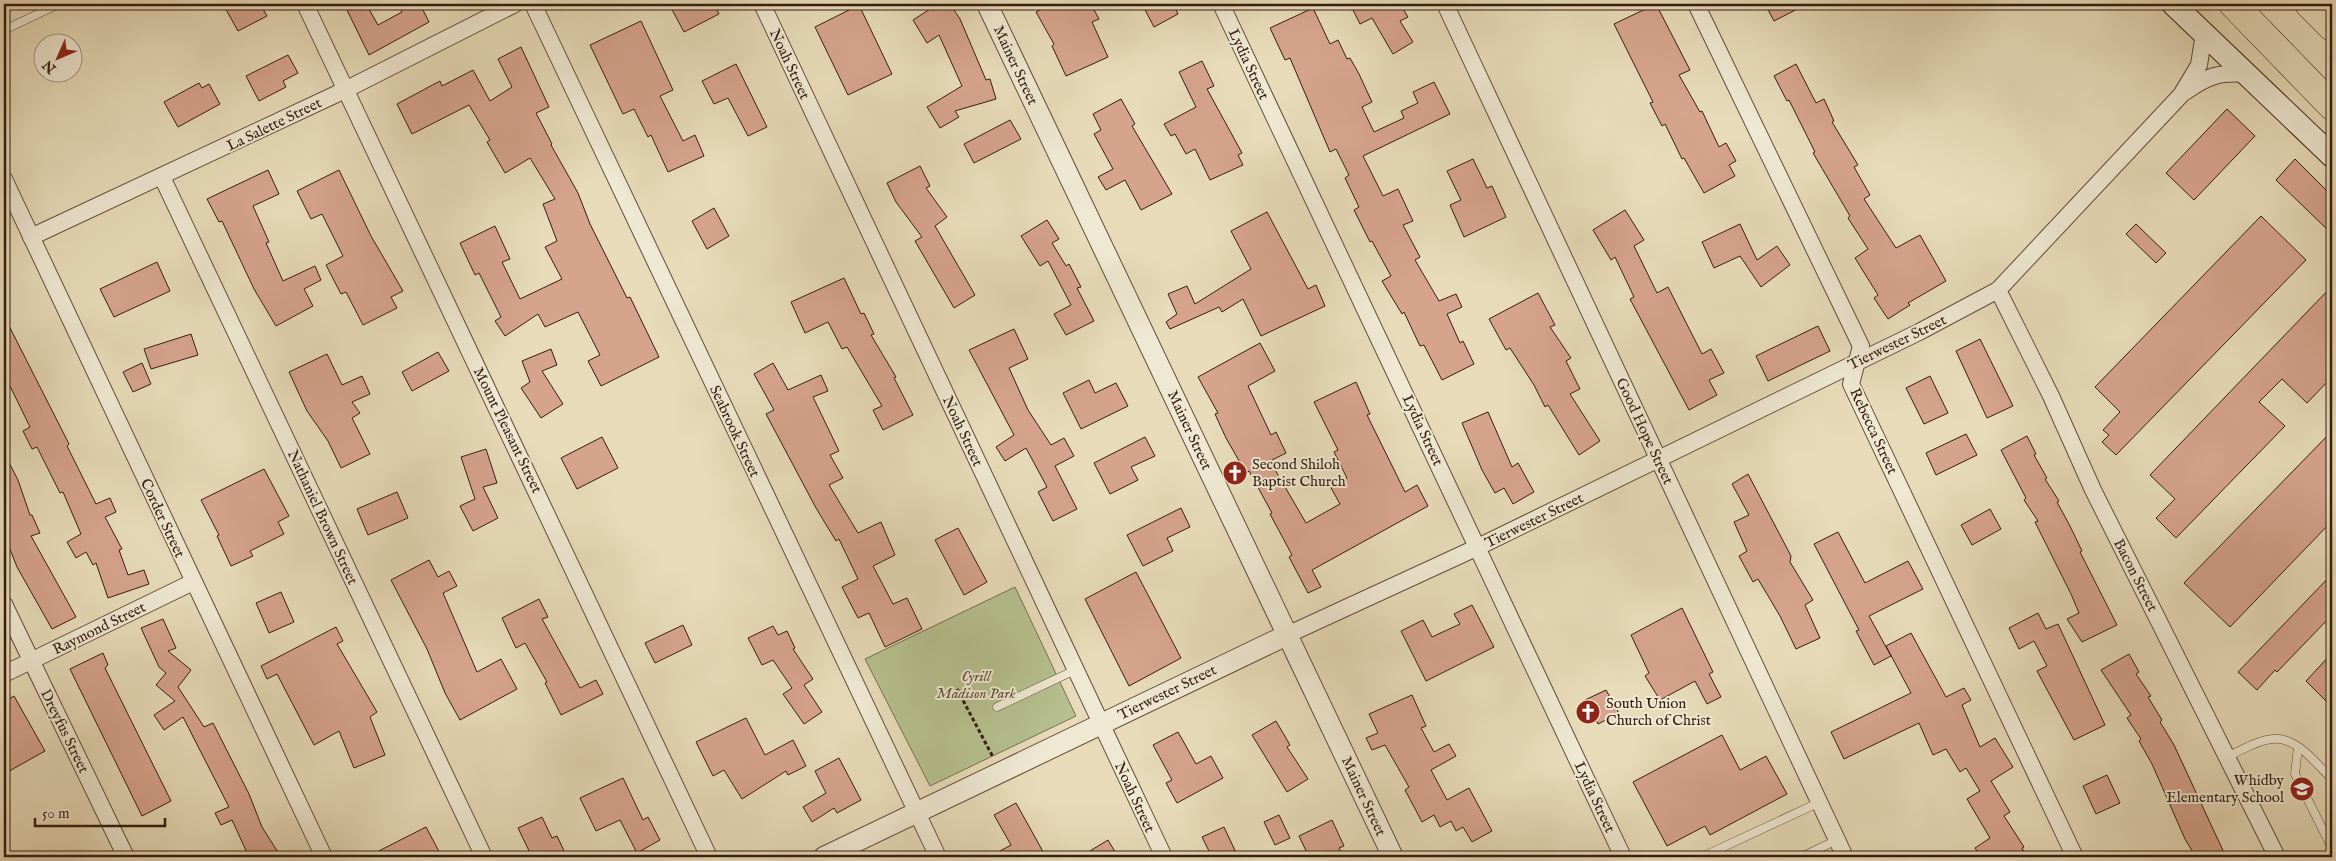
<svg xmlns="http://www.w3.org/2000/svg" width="2336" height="861" viewBox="0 0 2336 861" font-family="'IM FELL English',serif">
  <rect width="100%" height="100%" fill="#e7dbb9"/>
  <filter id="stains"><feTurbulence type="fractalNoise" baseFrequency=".004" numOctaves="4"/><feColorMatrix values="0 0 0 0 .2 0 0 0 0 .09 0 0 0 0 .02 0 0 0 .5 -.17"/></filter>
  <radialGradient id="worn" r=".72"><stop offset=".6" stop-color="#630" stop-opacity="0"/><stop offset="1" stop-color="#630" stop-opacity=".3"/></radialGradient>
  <!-- green -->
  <polygon fill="#b6c08f" stroke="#766e50" points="1015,587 1076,716 930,786 865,659"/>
  <!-- building -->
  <g fill="#d6a38d" stroke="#351d10">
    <polygon points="223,4 260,4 267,16 238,31"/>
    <polygon points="344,4 366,4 378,25 402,12 397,4 420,4 429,22 369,55"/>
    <polygon points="669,4 714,4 719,14 684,32"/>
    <polygon points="938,4 950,4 960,19 986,80 990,79 996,99 955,111 959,117 940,128 927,107 962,86 939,35 927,43 913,20"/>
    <polygon points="1051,4 1091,4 1099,19 1092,22 1108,57 1066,76 1052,46 1054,44 1036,12"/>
    <polygon points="1142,4 1173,4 1178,14 1154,27"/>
    <polygon points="1350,4 1402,4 1400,4 1408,17 1400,21 1413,42 1393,54 1372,18 1360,24"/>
    <polygon points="1656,4 1690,70 1679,75 1700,112 1702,111 1719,147 1726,143 1736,161 1729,165 1735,176 1704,193 1684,158 1682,159 1665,124 1662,126 1650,103 1653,102 1614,24"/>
    <polygon points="1765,4 1807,4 1774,21"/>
    <polygon points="859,5 892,74 848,95 815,27"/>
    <polygon points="1313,8 1330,44 1338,40 1347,59 1350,58 1359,74 1372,102 1362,107 1374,132 1404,118 1401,111 1418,103 1413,92 1434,82 1450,114 1363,156 1383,196 1398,189 1413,221 1403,225 1420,257 1415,260 1439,301 1456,294 1462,307 1447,314 1460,343 1463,341 1474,364 1442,380 1424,345 1420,346 1404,312 1402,314 1382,281 1391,276 1372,241 1370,242 1354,210 1359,207 1345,178 1349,175 1336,149 1330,152 1290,58 1285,60 1270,28"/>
    <polygon points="641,21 673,90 660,96 683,141 695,135 704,156 668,172 651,135 648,137 634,109 623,114 590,45"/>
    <polygon points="521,47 549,107 536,113 552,144 551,145 578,193 590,224 627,298 630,297 659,357 601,386 588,361 600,355 578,312 545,327 538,314 505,336 495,321 501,317 479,273 475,275 460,243 495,226 510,259 502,262 520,299 562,279 545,247 557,241 543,204 555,199 530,158 505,173 487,142 490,140 469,105 412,134 397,104 440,81 442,86 473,70 490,101 512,87 498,59"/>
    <polygon points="288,55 298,73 283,81 286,87 259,101 246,76"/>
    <polygon points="1202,61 1214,86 1207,89 1242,153 1238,155 1243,165 1210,180 1195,149 1186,154 1175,134 1171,136 1164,124 1196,107 1179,72"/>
    <polygon points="736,64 767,127 748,136 728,98 714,104 702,81"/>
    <polygon points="1796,64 1816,103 1824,99 1834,121 1832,122 1858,165 1854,167 1870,195 1864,199 1896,248 1920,235 1946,281 1908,303 1910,305 1888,319 1874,298 1878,295 1855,258 1868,249 1848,218 1850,216 1813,153 1815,152 1789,100 1787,101 1774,76"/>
    <polygon points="199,83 202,88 209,84 220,104 178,127 164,102"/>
    <polygon points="1121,99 1135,124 1132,126 1172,194 1141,210 1125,180 1106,190 1098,177 1113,169 1094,134 1101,130 1093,114"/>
    <polygon points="2227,109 2255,136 2194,200 2166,173"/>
    <polygon points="1010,120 1021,139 974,163 964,144"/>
    <polygon points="1473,159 1487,188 1492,186 1506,217 1464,237 1450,205 1461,200 1447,171"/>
    <polygon points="2295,159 2332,196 2332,234 2276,180"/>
    <polygon points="920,166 930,186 926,188 947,217 935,226 975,295 954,308 915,241 922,237 896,202 887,183"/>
    <polygon points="268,170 279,194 253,206 269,242 266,243 283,281 315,266 321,280 304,289 313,306 276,326 254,289 222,221 219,222 207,199"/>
    <polygon points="339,170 371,236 403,291 391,297 397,308 363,325 346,292 341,294 326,265 343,256 322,214 311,219 297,191"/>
    <polygon points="714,208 729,236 707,249 692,221"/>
    <polygon points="1625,210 1644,240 1634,246 1657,293 1668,287 1702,354 1711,349 1724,373 1709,380 1717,395 1689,410 1630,299 1634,297 1615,257 1611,260 1593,230"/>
    <polygon points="1267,212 1308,289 1316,285 1325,306 1261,336 1243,299 1222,312 1219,307 1170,329 1166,322 1177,314 1168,294 1187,286 1195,304 1251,269 1231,231"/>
    <polygon points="2261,216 2306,260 2116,455 2102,442 2109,435 2103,430 2120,412 2095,387"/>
    <polygon points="1047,220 1059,239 1052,243 1066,266 1069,264 1081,287 1077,288 1094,321 1066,335 1054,314 1071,305 1048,261 1040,266 1021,236"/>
    <polygon points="1740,224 1757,260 1777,246 1790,265 1761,287 1740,256 1714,268 1702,242"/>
    <polygon points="2136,224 2166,253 2156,263 2126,234"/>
    <polygon points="157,262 170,291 114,317 100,289"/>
    <polygon points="844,278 861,314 864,313 874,334 871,335 896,377 894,378 913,415 883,430 873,410 882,406 847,347 842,349 828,322 805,333 791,302"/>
    <polygon points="2332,286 2332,377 2307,403 2282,379 2259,402 2285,426 2176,538 2156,518 2175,499 2150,475"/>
    <polygon points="1538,293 1555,325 1550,327 1571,358 1566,361 1580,389 1570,394 1600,441 1579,455 1548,405 1545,407 1534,385 1510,348 1506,350 1489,319"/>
    <polygon points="4,316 69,444 67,446 96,504 110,498 116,512 105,517 122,549 119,550 128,575 144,570 149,584 108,598 96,563 93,565 86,552 76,558 67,542 81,534 63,492 60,493 37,447 32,449 23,431 30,427 10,386 8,387 4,379"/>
    <polygon points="1818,326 1830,351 1768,381 1756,356"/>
    <polygon points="1014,329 1028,359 1009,368 1028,410 1051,445 1064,438 1074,456 1055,466 1077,509 1053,521 1038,492 1047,487 1026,448 1005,461 996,447 1014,435 969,350"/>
    <polygon points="191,334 198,355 151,369 144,349"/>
    <polygon points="1980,339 2013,406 1987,418 1956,351"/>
    <polygon points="1260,343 1275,371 1248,386 1271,435 1276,432 1286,453 1270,461 1306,523 1340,504 1330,486 1347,478 1334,452 1338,450 1314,402 1356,382 1370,414 1367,415 1405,492 1417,485 1428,506 1312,570 1321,587 1308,593 1289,557 1292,555 1270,514 1272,513 1249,471 1246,473 1226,438 1215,414 1218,413 1198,377"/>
    <polygon points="551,349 557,365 542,371 563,404 541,418 521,388 530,382 522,361"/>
    <polygon points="438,352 449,371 412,391 402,372"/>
    <polygon points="327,354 342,385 362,376 370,394 352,402 360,413 352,418 370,454 341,468 328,441 307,411 289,372"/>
    <polygon points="142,363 151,384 133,392 123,372"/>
    <polygon points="773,363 788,390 821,375 828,391 813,397 839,451 830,455 843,478 829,485 858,533 881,522 895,555 873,566 893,604 907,598 922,629 885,647 869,613 858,618 842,587 858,579 839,539 836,541 816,508 766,414 774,410 754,374"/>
    <polygon points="1930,376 1948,413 1924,424 1906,388"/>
    <polygon points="1089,380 1095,393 1116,383 1128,406 1081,429 1063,393"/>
    <polygon points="1488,412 1512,467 1518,463 1534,492 1513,504 1504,488 1495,493 1482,470 1462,423"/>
    <polygon points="2332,431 2332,521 2230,627 2184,583"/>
    <polygon points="1966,434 1977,455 1936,475 1926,453"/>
    <polygon points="2027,436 2036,454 2034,455 2047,478 2045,479 2059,501 2057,502 2070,526 2082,551 2080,552 2117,625 2082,642 2067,619 2079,613 2071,594 2035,522 2038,521 2024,500 2026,498 2001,450"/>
    <polygon points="602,437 618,468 577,489 561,458"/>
    <polygon points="1145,437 1155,456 1131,467 1138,480 1110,494 1094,463"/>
    <polygon points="486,449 497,483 483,487 498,518 473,531 460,506 475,499 461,457"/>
    <polygon points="4,453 18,480 30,515 32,515 40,533 31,536 76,617 52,629 17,567 4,534"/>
    <polygon points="264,469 289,516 278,522 284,534 250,551 253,556 231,566 217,536 219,535 201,500"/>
    <polygon points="1748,474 1791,556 1790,562 1813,600 1805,605 1820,638 1796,649 1780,616 1758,579 1753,582 1739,556 1747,551 1734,522 1749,515 1732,484"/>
    <polygon points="397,492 408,518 368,535 357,509"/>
    <polygon points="1181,508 1190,527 1167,538 1173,551 1143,566 1127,535"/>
    <polygon points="1990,509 2001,529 1972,545 1961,525"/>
    <polygon points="958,528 987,582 964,595 935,540"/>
    <polygon points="1838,532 1865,583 1908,561 1923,589 1869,616 1891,656 1874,665 1856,631 1859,630 1814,544"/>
    <polygon points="429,560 438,577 449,571 457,586 443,593 477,672 501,659 517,689 460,720 445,693 427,649 391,580"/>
    <polygon points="1136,572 1181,658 1129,686 1085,599"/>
    <polygon points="2332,574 2332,615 2277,672 2275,670 2257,690 2238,672"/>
    <polygon points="281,592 294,622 269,633 256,603"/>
    <polygon points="539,599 548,617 542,619 580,688 596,680 603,694 561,715 545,683 547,682 525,643 516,648 502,618"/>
    <polygon points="1472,605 1494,647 1426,681 1401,631 1423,620 1432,637 1460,624 1454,614"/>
    <polygon points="1682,608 1713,672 1709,674 1721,697 1707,704 1695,681 1660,700 1645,676 1649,673 1631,635"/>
    <polygon points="2038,613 2046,629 2058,624 2105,725 2074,740 2037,671 2047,666 2034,641 2019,649 2009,628"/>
    <polygon points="163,619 176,648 168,651 191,670 178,687 204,727 213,723 249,794 262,827 281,857 249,857 232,820 221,825 215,813 229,807 183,717 164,730 154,715 175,701 156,685 166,673 159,667 141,628"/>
    <polygon points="683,625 692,645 655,663 645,643"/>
    <polygon points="773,626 778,635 787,631 795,648 793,649 813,679 804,685 822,712 804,724 783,694 792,688 773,660 762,665 748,638"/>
    <polygon points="336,627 343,641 337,644 377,712 370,717 385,755 354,768 339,731 314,745 277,674 267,679 261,666"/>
    <polygon points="1911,633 1946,697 1964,688 1971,700 1962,705 1980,747 1995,738 2013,767 1991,781 2010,812 2004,816 2024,847 2022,848 2027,857 1981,857 1975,848 1990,838 1967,799 1980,791 1966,768 1960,772 1946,749 1933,755 1919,723 1844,759 1831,732 1911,693 1886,646"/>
    <polygon points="103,653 108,665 105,668 171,801 142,816 70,669"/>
    <polygon points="2332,653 2332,707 2306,681"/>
    <polygon points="2129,654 2139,672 2136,674 2151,696 2148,697 2162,720 2160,722 2174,745 2226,857 2196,857 2185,839 2152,764 2139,741 2141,739 2127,718 2131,715 2101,670"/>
    <polygon points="1606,690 1619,713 1598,724 1585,700"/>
    <polygon points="1412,695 1426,726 1421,728 1434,752 1449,744 1456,756 1431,770 1447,800 1469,788 1492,831 1472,842 1463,827 1456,831 1451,821 1440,827 1434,815 1422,822 1405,790 1409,787 1385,745 1372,750 1366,738 1378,733 1369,714"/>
    <polygon points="14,696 45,751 4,774 4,702"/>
    <polygon points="746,718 765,755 793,740 806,766 788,775 786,771 742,799 724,770 713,776 696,742"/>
    <polygon points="1276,721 1290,745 1287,747 1308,779 1287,792 1252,735"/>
    <polygon points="1178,732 1196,764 1211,756 1223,778 1177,803 1166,783 1172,780 1153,745"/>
    <polygon points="1722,735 1740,770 1766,756 1787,794 1710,835 1705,826 1667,846 1633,782"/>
    <polygon points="839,758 861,800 837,813 834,808 812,822 803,807 826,793 815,771"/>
    <polygon points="2107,775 2120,803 2096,814 2083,786"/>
    <polygon points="623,778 643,820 648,817 660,840 637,853 620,820 596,831 580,798"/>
    <polygon points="1016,803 1046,857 989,857 1011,845 994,815"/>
    <polygon points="1279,815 1290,838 1275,845 1264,822"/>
    <polygon points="542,817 552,838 557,836 567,857 532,857 518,828"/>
    <polygon points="1332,820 1344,846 1339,848 1344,857 1309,857 1299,836"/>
    <polygon points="426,827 442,857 367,857"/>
    <polygon points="1224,827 1238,857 1212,857 1202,837"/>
    <polygon points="1108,840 1118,857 1080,857"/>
  </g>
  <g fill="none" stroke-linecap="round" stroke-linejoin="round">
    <defs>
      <g id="service">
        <polyline points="4,30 59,4"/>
        <polyline points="997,707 1075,670"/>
        <polyline points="2298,747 2295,774 2332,848"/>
        <path d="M2228,756c13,-5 29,-16 44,-17 25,-3 44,25 60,40"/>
        <polyline points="1702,857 1820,802"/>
        <polyline points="1801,857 1837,840"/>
      </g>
      <g id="minor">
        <polyline points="305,4 709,857"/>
        <polyline points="533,4 938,857"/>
        <polyline points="762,4 1164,857"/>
        <polyline points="1221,4 1623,857"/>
        <polyline points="1445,4 1845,857"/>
        <polyline points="1696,4 1861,346 1851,384 2075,857"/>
        <path d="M2185,92c22,-16 34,-20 62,-18"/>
        <polyline points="162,177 484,857"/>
        <polyline points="4,179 324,857"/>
        <polyline points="31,237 345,90 515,4"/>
        <polyline points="1998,290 2051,396 2093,490 2277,857"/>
        <polyline points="4,604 126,857"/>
        <polyline points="1287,635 1478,547 1919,332 1998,290 2181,95 2199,65 2204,33"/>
        <polyline points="4,674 193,582"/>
      </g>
      <g id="tertiary">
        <polyline points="987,4 1393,857"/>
        <polyline points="824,857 1287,635"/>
      </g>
      <polyline id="secondary" points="2173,4 2332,156"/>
      <g id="motorway">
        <polyline points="2233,4 2332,106"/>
        <polyline points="2309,4 2332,27"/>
      </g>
    </defs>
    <!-- service casing -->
    <use href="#service" stroke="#624c3a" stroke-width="9"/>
    <!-- minor casing -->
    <use href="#minor" stroke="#624c3a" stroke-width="18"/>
    <!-- tertiary casing -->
    <use href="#tertiary" stroke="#624c3a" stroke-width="22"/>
    <!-- secondary casing -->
    <use href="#secondary" stroke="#351d10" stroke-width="24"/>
    <!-- motorway casing -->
    <use href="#motorway" stroke="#351d10" stroke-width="29"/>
    <!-- path -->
    <polyline stroke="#351d10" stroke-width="3" stroke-dasharray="4 2.5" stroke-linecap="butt" points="957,689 993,757"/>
    <!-- service -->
    <use href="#service" stroke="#efe8d2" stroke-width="8"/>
    <!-- minor -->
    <use href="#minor" stroke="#efe8d2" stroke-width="16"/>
    <!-- tertiary -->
    <use href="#tertiary" stroke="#efe8d2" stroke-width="20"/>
    <!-- secondary -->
    <use href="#secondary" stroke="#efe8d2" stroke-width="22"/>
    <!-- motorway -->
    <use href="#motorway" stroke="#e7dbb9" stroke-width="28"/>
  </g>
  <!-- icons -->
  <defs>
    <symbol id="church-disc" viewBox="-11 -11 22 22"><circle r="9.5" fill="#8f2418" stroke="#efe8d2"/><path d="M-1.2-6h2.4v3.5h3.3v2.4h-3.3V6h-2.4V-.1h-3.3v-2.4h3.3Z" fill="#fff"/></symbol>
    <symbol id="school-disc" viewBox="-11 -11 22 22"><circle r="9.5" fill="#8f2418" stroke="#efe8d2"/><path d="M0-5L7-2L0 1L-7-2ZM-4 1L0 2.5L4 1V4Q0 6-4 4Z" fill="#fff"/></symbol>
  </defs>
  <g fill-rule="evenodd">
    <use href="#church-disc" x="1221" y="459" width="28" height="28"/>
    <use href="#church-disc" x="1574" y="698" width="28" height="28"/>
    <use href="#school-disc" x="2288" y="775" width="28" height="28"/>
  </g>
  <g text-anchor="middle" stroke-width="4" stroke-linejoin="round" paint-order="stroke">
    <!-- street labels -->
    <g font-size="15" fill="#351d10" stroke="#efe8d2">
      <text transform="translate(790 64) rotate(65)" y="5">Noah Street</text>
      <text transform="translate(1249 64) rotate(65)" y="5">Lydia Street</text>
      <text transform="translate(1016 65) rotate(65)" y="5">Mainer Street</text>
      <text transform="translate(274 124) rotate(-26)" y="5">La Salette Street</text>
      <text transform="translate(1897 342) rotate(-26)" y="5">Tierwester Street</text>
      <text transform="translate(508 430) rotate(64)" y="5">Mount Pleasant Street</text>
      <text transform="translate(1190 430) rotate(65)" y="5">Mainer Street</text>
      <text transform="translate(1423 430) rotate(65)" y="5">Lydia Street</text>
      <text transform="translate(735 431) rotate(65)" y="5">Seabrook Street</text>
      <text transform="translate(963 431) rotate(65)" y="5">Noah Street</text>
      <text transform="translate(1645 431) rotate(65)" y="5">Good Hope Street</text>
      <text transform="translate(1874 431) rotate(65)" y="5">Rebecca Street</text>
      <text transform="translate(323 517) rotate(65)" y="5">Nathaniel Brown Street</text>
      <text transform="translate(163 518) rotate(65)" y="5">Corder Street</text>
      <text transform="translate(1534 520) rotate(-26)" y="5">Tierwester Street</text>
      <text transform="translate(2136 575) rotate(63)" y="5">Bacon Street</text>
      <text transform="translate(99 628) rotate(-26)" y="5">Raymond Street</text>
      <text transform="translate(1167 692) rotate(-26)" y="5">Tierwester Street</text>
      <text transform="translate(65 731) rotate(64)" y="5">Dreyfus Street</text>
      <text transform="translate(1364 796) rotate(65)" y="5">Mainer Street</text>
      <text transform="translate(1135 797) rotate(65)" y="5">Noah Street</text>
      <text transform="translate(1595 797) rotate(65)" y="5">Lydia Street</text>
    </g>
    <!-- poi labels -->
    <g font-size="15" fill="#351d10" stroke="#efe8d2" text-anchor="start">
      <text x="1252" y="469">Second Shiloh<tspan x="1252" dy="17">Baptist Church</tspan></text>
      <text x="1606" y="708">South Union<tspan x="1606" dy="17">Church of Christ</tspan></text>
      <text x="2284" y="785" text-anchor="end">Whidby<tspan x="2284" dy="17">Elementary School</tspan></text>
    </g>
    <!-- park labels -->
    <g font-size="15" font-style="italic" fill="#5c4e36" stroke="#efe8d2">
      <text x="976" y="681">Cyrill<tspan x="976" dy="17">Madison Park</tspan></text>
    </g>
  </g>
  <!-- margin -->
  <rect width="2336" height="861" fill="none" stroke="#e7dbb9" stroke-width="20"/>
  <rect x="5" y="5" width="2326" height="851" fill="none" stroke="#351d10" stroke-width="2.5"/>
  <rect x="10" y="10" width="2316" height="841" fill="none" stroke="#351d10"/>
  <!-- north arrow -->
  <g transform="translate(58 58) rotate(225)"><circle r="24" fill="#efe8d2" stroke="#a59784"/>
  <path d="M0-4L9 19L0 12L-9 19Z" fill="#8f2418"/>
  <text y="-8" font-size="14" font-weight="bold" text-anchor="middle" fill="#351d10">N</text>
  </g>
  <!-- scale -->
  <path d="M35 818v8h130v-8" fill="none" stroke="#351d10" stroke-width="2.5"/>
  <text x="42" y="818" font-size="15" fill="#351d10" stroke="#efe8d2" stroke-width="4" paint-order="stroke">50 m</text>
  <rect width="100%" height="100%" filter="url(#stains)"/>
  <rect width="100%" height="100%" fill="url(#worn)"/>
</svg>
